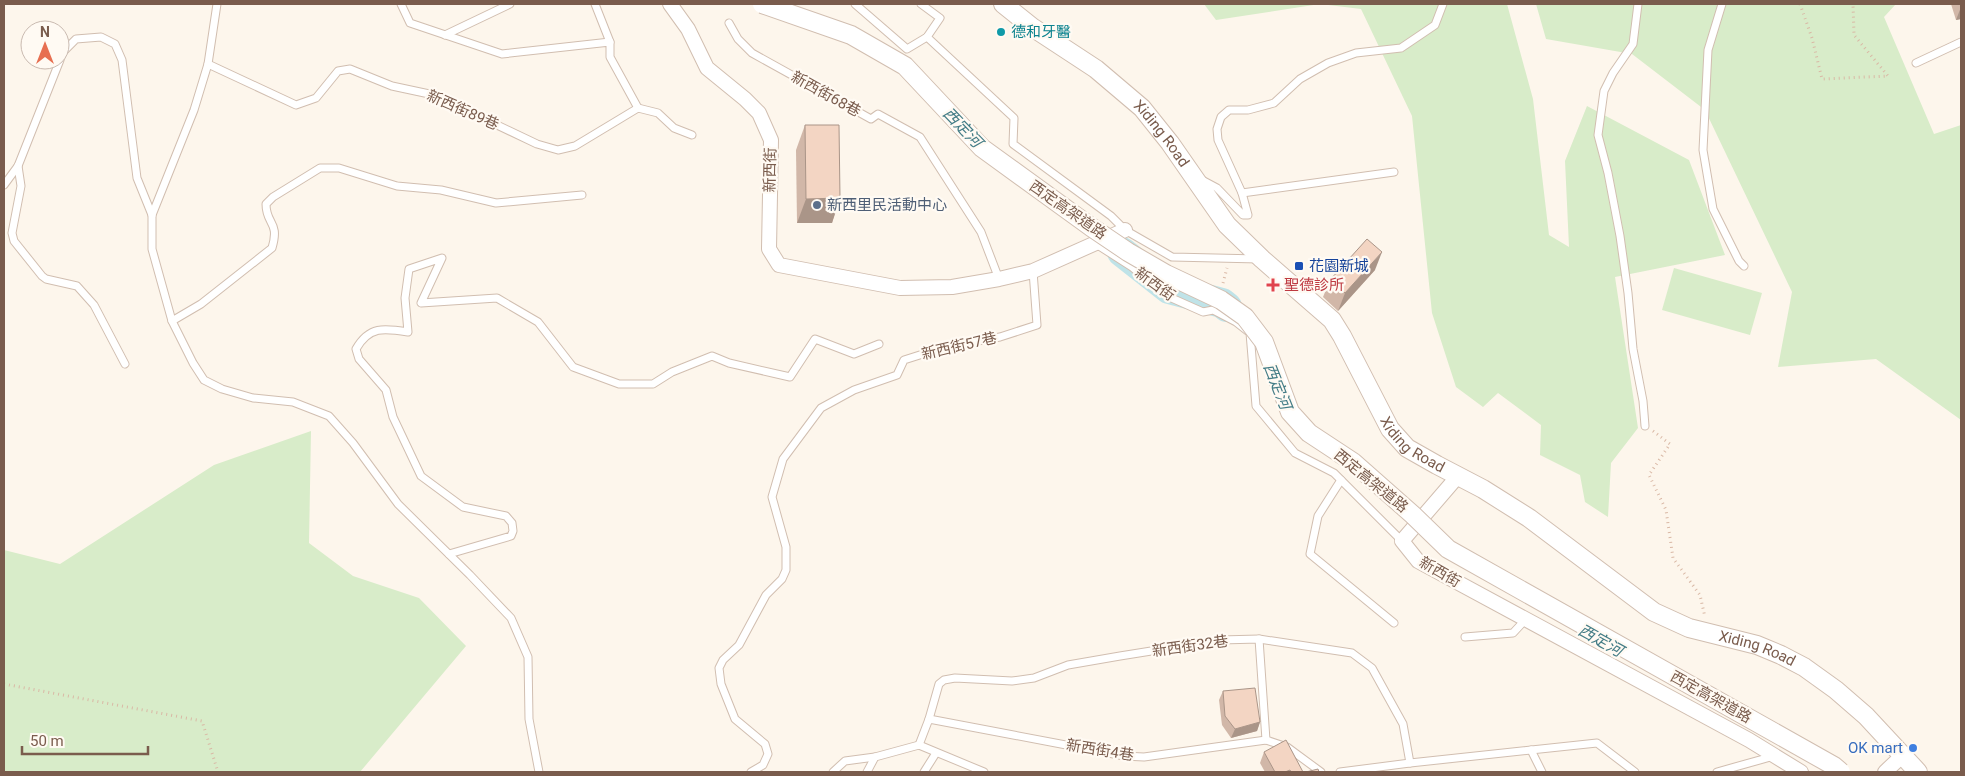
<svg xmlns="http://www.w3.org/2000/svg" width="1965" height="776" viewBox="0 0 1965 776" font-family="Roboto,'Noto Sans TC',sans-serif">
  <rect width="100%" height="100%" fill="#fdf6ec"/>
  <!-- green -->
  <g fill="#d8ecc9">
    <polygon points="1204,4 1507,4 1533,99 1549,235 1569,247 1565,161 1587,106 1689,160 1725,255 1615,277 1638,428 1611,463 1608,517 1585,502 1580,475 1540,455 1541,425 1498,393 1483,407 1456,387 1432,313 1412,116 1361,9 1320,4 1216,20"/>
    <polygon points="1536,4 1896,4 1884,17 1934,134 1961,125 1961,420 1876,359 1778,367 1792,292 1705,110 1632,54 1546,39"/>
    <polygon points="1674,268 1762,293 1750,335 1662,310"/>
    <polygon points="311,431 309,543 353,576 419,598 466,646 360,772 4,772 4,550 60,564 214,465"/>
  </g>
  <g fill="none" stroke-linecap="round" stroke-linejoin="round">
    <!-- river -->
    <polyline stroke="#bfe3e8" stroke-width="30" points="1122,252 1169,289 1222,303 1227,307"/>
    <defs>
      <g id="service">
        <polyline points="217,4 208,64 194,110 152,215 152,249 172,321 193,363 204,380 222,389 253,398 293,402 329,416 353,443 398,504 470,575 511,618 528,657 529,719 539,772"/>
        <polyline points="401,4 410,23 502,54 610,42 610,57 638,108"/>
        <polyline points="595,4 610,42"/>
        <polyline points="855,4 907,49 927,37 940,18 921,4"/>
        <polyline points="1638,4 1633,44 1613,73 1604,91 1598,135 1608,173 1620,236 1628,293 1633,349 1643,401 1645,426"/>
        <polyline points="1722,4 1708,50 1703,150 1713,209 1739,261 1744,266"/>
        <polyline points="729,23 738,39 752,53 871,119 878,114 920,137 981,232 999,279"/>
        <polyline points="445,35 510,4"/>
        <polyline points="927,37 1014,118 1013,144 1111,216 1125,230 1172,257 1259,259"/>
        <polyline points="60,59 63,52 76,39 101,37 115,44 122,60 137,178 152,215"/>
        <polyline points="1916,63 1961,42"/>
        <polyline points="208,64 296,105 316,98 338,71 350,69 392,86 434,95 537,144 558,150 575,146 638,108 658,113 674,128 692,135"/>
        <polyline points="18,166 21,186 12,233 14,241 42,276 46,279 77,286 94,305 125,364"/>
        <polyline points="1202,180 1217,188 1243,215 1248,215 1242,193 1218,140 1217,129 1221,117 1229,110 1248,110 1274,103 1300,79 1328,63 1356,53 1401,48 1435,25 1443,4"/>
        <polyline points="4,185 18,166 60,60"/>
        <polyline points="1242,193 1394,172"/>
        <polyline points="1096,244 1132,267 1167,296 1203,312 1213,310 1236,322 1250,333 1256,406 1295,453 1334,473 1402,541"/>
        <path d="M172,321l29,-17 71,-56c8,-27 -6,-23 -6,-44l7,-7 47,-29h19l58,18 44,4 55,13 86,-8"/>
        <polyline points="1341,480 1318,516 1310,554 1394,623"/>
        <path d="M449,554l62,-18 2,-5 -1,-8 -6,-7 -43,-9 -42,-31 -28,-59 -7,-27 -27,-31 -3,-10c13,-23 28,-21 52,-17l-3,-34 4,-29 33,-11 -21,45 76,-5 41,24 35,45 46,17h34l19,-12 40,-16 17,7 61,14 25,-38 39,15 25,-10"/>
        <polyline points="1465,637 1513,633 1526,619"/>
        <polyline points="1259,639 1266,740"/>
        <polyline points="929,719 939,684 944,680 955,678 1012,681 1034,678 1068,665 1120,656 1220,640 1259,639 1352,653 1372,668 1403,724 1410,763"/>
        <polyline points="919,745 929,719 1124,756 1144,757 1266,740 1287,747 1321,772"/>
        <polyline points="1531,750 1542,772"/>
        <polyline points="751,772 763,765 768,754 765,744 735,719 721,684 719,668 723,660 739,645 766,595 782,579 786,570 786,547 772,497 783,459 821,408 854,390 897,375 904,360 945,347 1000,337 1037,325 1033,271"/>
        <polyline points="833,772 845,761 875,757"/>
        <polyline points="867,772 875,757 919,745 984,772"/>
        <polyline points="924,772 936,753"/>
        <polyline points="1340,772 1410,763 1597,743 1635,772"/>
        <polyline points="1717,772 1774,756"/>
      </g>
      <g id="minor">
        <polyline points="670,4 688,29 707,68 745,99 759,113 771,140 769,249 779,265 900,288 952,287 999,279 1033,271 1125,230"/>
        <polyline points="1458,476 1402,541 1418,561 1749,740 1801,772"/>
        <polyline points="1885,772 1903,755"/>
      </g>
      <g id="tertiary">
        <path id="s1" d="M1003,4l29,23 64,42 46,39 28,35 57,82 35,34 70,61 10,16 48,93 17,19 30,17 46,24 46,29 125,94 35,16 68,17 24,10 23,12 32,23 30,26 52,56"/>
      </g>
    </defs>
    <!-- service casing -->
    <use href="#service" stroke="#d1beb0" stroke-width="9"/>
    <!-- minor casing -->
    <use href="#minor" stroke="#d1beb0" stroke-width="16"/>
    <!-- tertiary casing -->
    <use href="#tertiary" stroke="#d1beb0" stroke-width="20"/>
    <!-- path -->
    <g stroke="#d9b8a5" stroke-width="3" stroke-dasharray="1 4" stroke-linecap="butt">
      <polyline points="1800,4 1812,38 1822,79 1888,76 1854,35 1853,4"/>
      <polyline points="1223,283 1227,268"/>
      <polyline points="1653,431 1670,444 1649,475 1666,510 1673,558 1700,595 1705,617"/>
      <polyline points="4,684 202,721 218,772"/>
    </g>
    <!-- service -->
    <use href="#service" stroke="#fff" stroke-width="7"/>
    <!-- minor -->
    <use href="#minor" stroke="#fff" stroke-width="14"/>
    <!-- tertiary -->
    <use href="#tertiary" stroke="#fff" stroke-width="18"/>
    <defs>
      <polyline id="tertiary-bridge" points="762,4 851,35 905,66 982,148 1091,227 1128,252 1166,274 1221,300 1245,317 1264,342 1290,412 1309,433 1353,462 1413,515 1448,549 1834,766 1841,772"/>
    </defs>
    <!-- tertiary-bridge casing -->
    <use href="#tertiary-bridge" stroke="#d1beb0" stroke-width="20" stroke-linecap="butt"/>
    <!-- tertiary-bridge -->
    <use href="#tertiary-bridge" stroke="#fff" stroke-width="18"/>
  </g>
  <!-- wall -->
  <g fill="#d1b7a8">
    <polygon points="1951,4 1961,4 1961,19 1956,20"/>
    <polygon points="805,125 840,198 832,223 797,223 796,150"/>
    <polygon points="1375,270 1338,311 1323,297 1330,280"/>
    <polygon points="1223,691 1260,722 1257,731 1231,738 1222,725 1219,700"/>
    <polygon points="1264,752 1303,772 1265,772 1260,763"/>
  </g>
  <!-- shaded-wall -->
  <g fill="#aa9588">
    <polygon points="1961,7 1961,19 1956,20"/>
    <polygon points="840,198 832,223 797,223 806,199"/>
    <polygon points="1382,252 1375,270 1338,311 1345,293"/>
    <polygon points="1260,722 1257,731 1231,738 1235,729"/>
  </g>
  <!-- building -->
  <g fill="#f3d5c3" stroke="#aa9588">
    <polygon points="805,125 839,125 840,198 806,199"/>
    <polygon points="1367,239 1382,252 1345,293 1330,280"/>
    <polygon points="1255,688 1260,722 1235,729 1225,716 1223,691"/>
    <polygon points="1286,740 1303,772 1291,772 1290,770 1285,772 1275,772 1264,752"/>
    <polygon points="1318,769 1319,772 1306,772"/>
  </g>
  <!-- markers -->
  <circle fill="#0f9aa8" stroke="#fffaf3" stroke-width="2" cx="1001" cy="32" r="5"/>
  <circle fill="#5c6f8a" stroke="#fffaf3" stroke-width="2" cx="817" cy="205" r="5"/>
  <rect fill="#1a4fb4" stroke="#fffaf3" stroke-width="2" x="1294" y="261" width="10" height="10" rx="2.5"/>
  <path fill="#e0444e" stroke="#fffaf3" stroke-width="2" d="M1270.5 277.5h5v5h5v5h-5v5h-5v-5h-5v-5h5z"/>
  <circle fill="#3f7fe0" stroke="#fffaf3" stroke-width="2" cx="1913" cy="748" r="5"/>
  <g text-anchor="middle" stroke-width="4.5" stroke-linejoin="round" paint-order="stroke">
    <!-- culture labels -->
    <g font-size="15" fill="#0d838f" stroke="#fffaf3" text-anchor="start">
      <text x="1011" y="37">德和牙醫</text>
    </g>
    <!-- street labels -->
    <g font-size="15" fill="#7a5c4d" stroke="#fffaf3">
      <text transform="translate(826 94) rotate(29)" y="5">新西街68巷</text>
      <text transform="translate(463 110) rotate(24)" y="5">新西街89巷</text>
      <text dy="5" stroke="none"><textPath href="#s1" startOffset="206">Xiding Road</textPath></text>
      <text transform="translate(770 170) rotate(-89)" y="5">新西街</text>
      <text transform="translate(1068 210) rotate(35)" y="5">西定高架道路</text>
      <text transform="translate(1155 284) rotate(36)" y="5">新西街</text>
      <text transform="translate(959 346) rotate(-13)" y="5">新西街57巷</text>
      <text dy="5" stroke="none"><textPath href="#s1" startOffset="611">Xiding Road</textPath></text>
      <text transform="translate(1371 481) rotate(39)" y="5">西定高架道路</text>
      <text transform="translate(1440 572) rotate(30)" y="5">新西街</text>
      <text transform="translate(1190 646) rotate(-8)" y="5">新西街32巷</text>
      <text dy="5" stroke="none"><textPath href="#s1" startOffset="1016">Xiding Road</textPath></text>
      <text transform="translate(1711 697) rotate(29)" y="5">西定高架道路</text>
      <text transform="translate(1100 750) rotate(9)" y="5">新西街4巷</text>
    </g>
    <!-- service labels -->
    <g font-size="15" fill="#4e5e75" stroke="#fffaf3" text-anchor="start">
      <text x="827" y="210">新西里民活動中心</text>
    </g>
    <!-- transit labels -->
    <g font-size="15" fill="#164399" stroke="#fffaf3" text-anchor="start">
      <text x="1309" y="271">花園新城</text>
    </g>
    <!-- health labels -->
    <g font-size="15" fill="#be3a42" stroke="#fffaf3" text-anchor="start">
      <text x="1284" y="290">聖德診所</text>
    </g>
    <!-- shop labels -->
    <g font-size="15" fill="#366cbe" stroke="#fffaf3" text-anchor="end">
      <text x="1903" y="753">OK mart</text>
    </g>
    <!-- water labels -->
    <g font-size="16" font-style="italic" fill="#437c86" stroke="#fffaf3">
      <text transform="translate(963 127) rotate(46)" y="6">西定河</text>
      <text transform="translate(1278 386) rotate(68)" y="6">西定河</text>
      <text transform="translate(1601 640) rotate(29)" y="6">西定河</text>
    </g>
  </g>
  <!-- border -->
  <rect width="1965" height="776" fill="none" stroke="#7a5c4d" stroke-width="10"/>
  <!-- north arrow -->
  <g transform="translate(45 45)"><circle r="24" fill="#fffaf3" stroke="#cabbb1"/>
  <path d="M0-4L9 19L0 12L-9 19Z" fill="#e76f51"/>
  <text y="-8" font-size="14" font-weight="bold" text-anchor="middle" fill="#7a5c4d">N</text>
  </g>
  <!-- scale -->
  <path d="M22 746v8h126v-8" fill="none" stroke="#7a5c4d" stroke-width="2.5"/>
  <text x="30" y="746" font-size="15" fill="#7a5c4d" stroke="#fffaf3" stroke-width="4" paint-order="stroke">50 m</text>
</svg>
